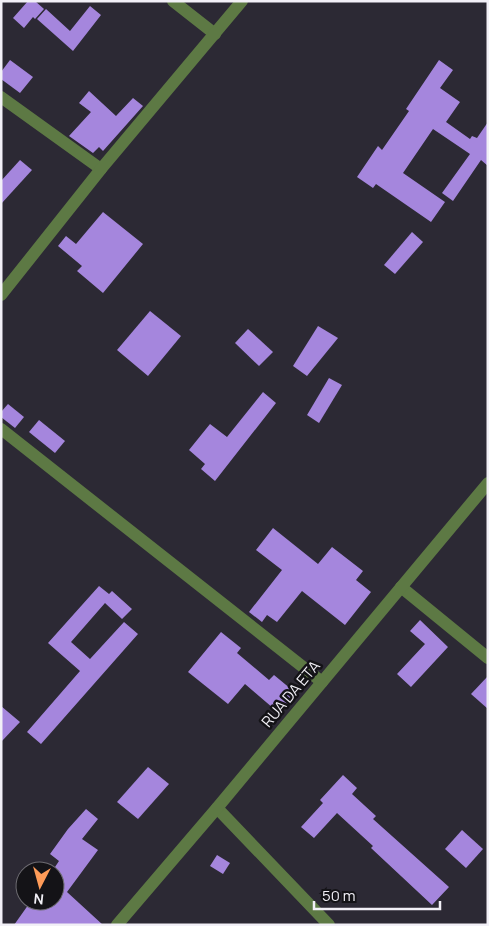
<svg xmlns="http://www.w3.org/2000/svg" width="489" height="926" viewBox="0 0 489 926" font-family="Manrope,sans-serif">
  <rect width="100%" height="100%" fill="#2c2934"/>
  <!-- building -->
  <g fill="#a586dd">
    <polygon points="28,1 35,1 44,9 35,19 33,17 24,28 13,18"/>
    <polygon points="90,6 101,15 73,51 37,19 46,9 70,31"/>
    <polygon points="10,60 33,77 20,93 1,79 1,72"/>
    <polygon points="439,60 453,70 440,88 460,102 446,122 470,139 472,136 477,138 488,122 488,166 481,160 453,201 442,193 470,154 433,129 403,173 445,202 431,222 376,184 373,188 357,177 378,146 382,150 409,111 406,109"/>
    <polygon points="89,91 116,116 133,98 143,106 103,151 99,147 93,153 69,136 91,112 79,103"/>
    <polygon points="20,160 32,170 1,204 1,181"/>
    <polygon points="103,212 143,244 103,293 77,271 82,266 58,246 66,236 76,244"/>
    <polygon points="412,232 423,242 395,274 384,265"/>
    <polygon points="150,311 181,336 148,376 117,350"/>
    <polygon points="318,326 338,338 307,376 293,366"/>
    <polygon points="248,329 273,352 259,366 235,343"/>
    <polygon points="329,378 342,385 319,423 307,415"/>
    <polygon points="263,392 276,403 215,481 201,469 205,464 189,450 210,424 227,437"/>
    <polygon points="8,404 24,417 15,428 1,417 1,412"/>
    <polygon points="39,420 65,441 55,453 29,432"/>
    <polygon points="273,528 318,564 332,547 363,571 356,580 371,592 345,625 302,591 277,622 267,615 262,622 249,612 282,570 256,550"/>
    <polygon points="99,586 109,594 112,591 132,609 122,619 105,603 71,642 90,659 124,622 138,634 41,744 27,732 80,671 48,643"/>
    <polygon points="420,620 448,647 411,687 397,674 425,644 410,631"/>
    <polygon points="221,632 241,648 237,653 269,680 274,675 297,694 280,714 245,684 228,704 188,672"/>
    <polygon points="488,676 488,709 471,694"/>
    <polygon points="1,706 20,722 1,742"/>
    <polygon points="148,767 169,784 138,819 117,802"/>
    <polygon points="343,775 357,788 352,794 376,816 373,819 449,887 432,905 371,848 373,846 337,813 314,838 301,827 323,803 320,800"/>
    <polygon points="86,809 98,819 82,839 98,850 67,892 103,925 14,925 31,901 55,901 55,867 59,861 50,854 68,829"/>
    <polygon points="462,830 483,849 466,868 445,849"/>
    <polygon points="217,855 230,863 223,874 210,866"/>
  </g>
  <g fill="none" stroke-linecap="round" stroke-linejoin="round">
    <!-- street -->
    <g stroke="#5d7944" stroke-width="12">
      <polyline points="173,1 215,34"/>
      <polyline points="1,97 101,169"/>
      <polyline points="1,295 101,169 242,1"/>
      <polyline points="1,429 322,682"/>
      <polyline points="401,587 488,658"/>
      <polyline points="217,808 329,925"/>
      <polyline points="117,925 217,808 488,483"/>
    </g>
  </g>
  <g text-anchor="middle" stroke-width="5" stroke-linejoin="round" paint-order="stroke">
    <!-- street labels -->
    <g font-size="15" fill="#f2f0f7" stroke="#141317">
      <text transform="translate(291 694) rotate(-50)" y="5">RUA DA ETA</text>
    </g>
  </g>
  <!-- border -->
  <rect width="489" height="926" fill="none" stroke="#f2f0f7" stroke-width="5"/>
  <!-- north arrow -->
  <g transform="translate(40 886) rotate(186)"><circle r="24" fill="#141317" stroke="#6d6b71"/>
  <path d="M0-4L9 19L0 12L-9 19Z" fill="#fe9b58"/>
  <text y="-8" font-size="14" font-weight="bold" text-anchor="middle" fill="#f2f0f7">N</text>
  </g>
  <!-- scale -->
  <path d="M314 901v8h126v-8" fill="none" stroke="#f2f0f7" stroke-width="2.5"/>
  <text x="322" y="901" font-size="15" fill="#f2f0f7" stroke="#141317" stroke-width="4" paint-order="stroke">50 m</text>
</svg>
